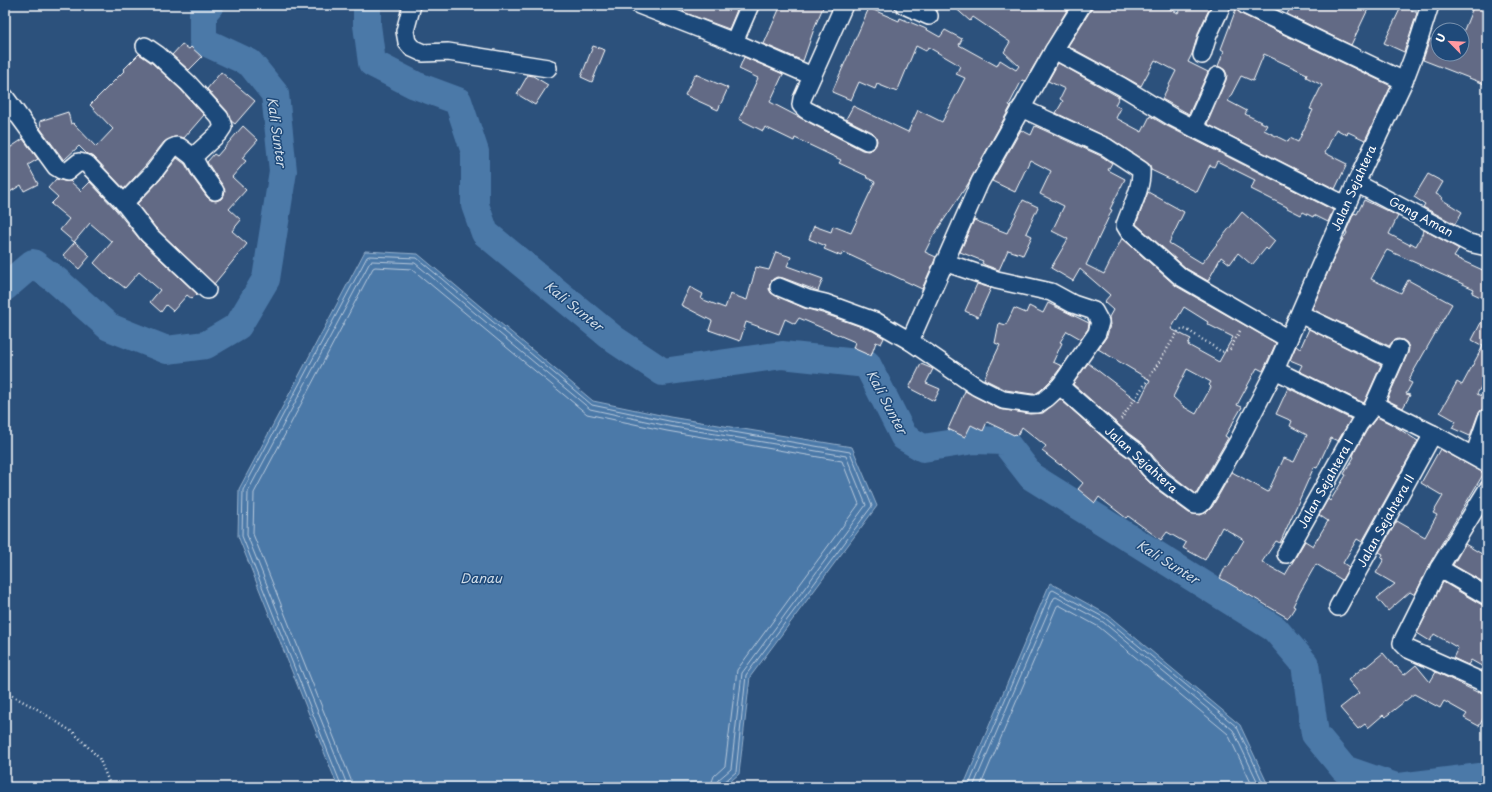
<svg xmlns="http://www.w3.org/2000/svg" width="1492" height="792" viewBox="0 0 1492 792" font-family="'Playpen Sans',sans-serif">
  <rect width="100%" height="100%" fill="#2c517c"/>
  <filter id="ink" filterUnits="userSpaceOnUse"><feTurbulence type="fractalNoise" baseFrequency=".025" numOctaves="2"/><feDisplacementMap in="SourceGraphic" scale="8" xChannelSelector="R" yChannelSelector="G"/><feConvolveMatrix kernelMatrix="1 2 1 2 8 2 1 2 1" color-interpolation-filters="sRGB"/></filter>
  <g filter="url(#ink)">
    <!-- water -->
    <g fill="#4c79a8" stroke="#94afcb">
      <polygon points="365,251 418,254 593,401 670,417 852,447 877,506 750,677 739,774 724,787 338,787 238,536 239,489"/>
      <polygon points="1050,583 1108,615 1240,725 1269,787 963,787"/>
    </g>
    <g fill="none" stroke-linecap="round" stroke-linejoin="round">
      <!-- shore -->
      <g stroke="#b7c9dc" stroke-width="1">
        <polyline points="342,787 242,536 243,490 367,257 369,256 417,258 592,405 669,421 850,452 872,506 746,675 736,772 723,783 722,787"/>
        <polyline points="347,787 346,782 247,535 248,491 370,262 372,261 415,263 590,409 668,426 846,456 866,505 742,673 731,769 718,780 716,787"/>
        <polyline points="353,787 351,780 253,534 254,493 373,268 375,267 412,269 587,414 667,431 842,461 859,504 737,670 725,766 714,776 710,787"/>
        <polyline points="968,787 1051,591 1053,590 1105,618 1237,727 1265,787"/>
        <polyline points="973,787 1054,598 1056,597 1103,622 1233,730 1260,787"/>
        <polyline points="980,787 1057,606 1059,605 1099,627 1228,734 1253,787"/>
      </g>
      <!-- river -->
      <g stroke="#4c79a8" stroke-width="28">
        <polyline points="367,5 367,25 372,63 415,85 458,101 475,152 475,205 485,233 615,340 663,372 782,355 867,364 904,437 923,448 974,440 1004,441 1032,477 1275,629 1305,664 1315,734 1344,769 1396,787"/>
        <polyline points="5,287 33,263 56,280 109,327 167,350 206,345 238,326 266,279 283,171 275,94 250,63 203,41 203,13 210,5"/>
        <polyline points="1399,787 1480,777 1487,780"/>
      </g>
    </g>
    <!-- building -->
    <g fill="#626b85" stroke="#fff" fill-rule="evenodd">
      <polygon points="686,5 739,5 729,29 683,12"/>
      <polygon points="781,5 824,5 815,26 803,61 764,44"/>
      <polygon points="952,5 1070,5 1025,81 1022,80 1009,105 1011,106 968,184 933,236 925,252 936,257 922,289 843,252 841,256 824,249 826,246 809,239 814,226 831,232 833,226 851,233 875,182 866,177 867,176 839,163 841,160 795,138 794,141 765,127 763,131 739,119 758,78 739,69 744,57 783,74 770,102 862,150 868,151 873,149 876,145 877,141 876,136 872,132 846,119 853,106 908,132 918,110 942,122 965,78 956,74 960,66 954,62 928,47 926,51 916,46 897,92 877,84 875,89 859,82 851,100 832,92 869,8 899,21 900,18 924,28 940,37 945,30 962,39 959,45 997,66 1000,60 1016,70 1019,66 1004,52 1010,42 973,17 970,21"/>
      <polygon points="1094,5 1163,5 1178,13 1182,5 1211,5 1199,31 1192,54 1188,62 1208,72 1189,114 1162,99 1176,71 1155,60 1141,86 1068,46"/>
      <polygon points="1292,5 1370,5 1351,45 1287,14"/>
      <polygon points="1402,5 1417,13 1404,52 1384,43"/>
      <polygon points="1474,5 1487,5 1487,85 1423,60 1430,39 1438,42 1438,54 1462,54 1462,35"/>
      <path d="M1236,9l5,5 150,72 -26,54 -17,-8 -1,3 -11,-6 -11,24 22,11 -12,25 -128,-65 19,-44 1,-5 -2,-5 -7,-4 6,-15 -3,-2zM1264,54l43,20 -1,3 16,8 -12,24 3,1 -15,32 -8,-4 -2,4 -24,-12 3,-5 -22,-11 2,-3 -19,-10 13,-25 12,5z"/>
      <polygon points="182,44 189,49 191,47 202,57 189,70 172,55"/>
      <polygon points="593,46 605,50 592,82 581,77"/>
      <polygon points="139,54 152,63 181,90 204,115 184,138 174,137 164,142 145,166 124,189 94,157 87,154 79,146 64,160 63,159 40,128 41,127 40,121 68,112 71,124 73,123 96,147 113,129 90,105 125,70 124,69"/>
      <polygon points="1058,63 1119,97 1115,105 1121,108 1116,118 1142,132 1150,116 1167,126 1333,210 1328,222 1314,215 1313,217 1303,212 1301,215 1287,208 1287,207 1251,189 1255,180 1217,161 1214,167 1210,165 1197,192 1151,170 1150,165 1146,162 1111,139 1056,113 1063,101 1060,99 1065,89 1048,81"/>
      <polygon points="221,72 255,101 235,124 231,121 227,111 207,89"/>
      <polygon points="695,74 728,88 718,110 685,95"/>
      <polygon points="528,75 533,76 548,85 535,105 517,94"/>
      <polygon points="243,126 258,140 242,158 246,161 232,177 246,190 229,209 241,220 232,231 247,244 214,284 155,227 137,204 160,180 177,158 185,164 193,178 207,197 211,200 216,201 221,199 224,195 225,190 207,162 214,154 217,156"/>
      <path d="M1035,126l66,30 11,7 -4,7 17,9 -15,30 2,1 -26,55 18,9 18,-36 54,48 100,57 -13,28 -6,-3 -20,37 5,2 -17,29 3,2 -32,56 -28,-22 -11,-11 -14,-17 -15,-11 -55,-49 15,-21 51,39 11,-22 -52,-31 9,-13 3,-11 -1,-8 4,-7 -9,-8 6,-7 -30,-26 -7,12 -22,-13 17,-29 -16,-8 12,-25 -24,-12 11,-23 -21,-11 -15,32 -23,-11 29,-51 10,5zM1184,307l24,15 -1,2 26,13 -14,25 -31,-17 3,-6 -20,-10zM1187,369l24,13 -2,3 2,2 -15,27 -12,-7 -11,-10z"/>
      <polygon points="23,139 38,159 28,165 38,184 24,191 21,185 5,195 5,151"/>
      <polygon points="1428,174 1443,182 1436,194 1442,197 1441,199 1462,212 1455,224 1423,207 1425,204 1414,197"/>
      <polygon points="56,179 64,181 70,181 81,191 90,182 116,210 141,241 197,294 192,299 187,295 173,311 166,305 161,312 150,302 160,290 139,272 125,288 112,278 111,279 94,263 112,242 90,223 74,242 60,230 69,219 51,204 58,197 48,188"/>
      <polygon points="1148,192 1184,212 1169,243 1202,263 1242,212 1275,241 1268,250 1266,248 1252,265 1238,253 1230,264 1221,257 1208,281 1187,269 1136,224"/>
      <polygon points="1023,200 1038,207 1026,233 1032,236 1023,255 1008,250 999,270 985,265 982,263 983,261 960,252 974,220 1007,233"/>
      <polygon points="1364,200 1398,216 1389,234 1410,245 1411,243 1416,246 1424,230 1459,249 1454,257 1487,272 1487,300 1472,293 1474,289 1387,250 1385,253 1371,279 1401,293 1408,280 1452,304 1408,381 1412,383 1406,394 1410,395 1403,408 1387,400 1408,353 1409,348 1407,343 1403,340 1398,339 1393,341 1389,346 1312,309 1340,244 1347,233 1346,231 1354,213 1357,214"/>
      <polygon points="75,242 90,256 79,269 63,255"/>
      <polygon points="776,252 791,257 787,266 823,279 818,291 783,278 777,277 773,279 770,284 769,289 771,293 804,308 822,313 873,331 884,338 881,344 876,342 871,356 853,348 855,342 799,318 795,324 785,319 779,334 746,322 740,341 709,330 712,321 681,305 690,287 703,294 701,299 725,308 730,294 747,300 756,267 769,270"/>
      <polygon points="977,284 991,288 978,317 965,311"/>
      <polygon points="1048,303 1089,323 1088,329 1081,339 1067,331 1060,342 1062,343 1053,362 1062,366 1052,379 1041,390 1035,394 1032,394 1006,390 984,379 1000,345 995,343 999,323 1006,325 1014,308 1026,313 1029,306 1043,313"/>
      <polygon points="1487,311 1487,376 1477,394 1487,399 1487,408 1481,410 1478,414 1470,436 1452,428 1456,421 1440,412 1457,382 1462,385 1483,346 1472,340"/>
      <polygon points="1309,329 1381,365 1364,403 1299,371 1302,365 1290,360 1296,346 1300,349"/>
      <polygon points="921,364 933,369 926,383 940,389 934,401 909,388"/>
      <polygon points="1288,388 1351,419 1338,441 1331,438 1317,468 1314,467 1280,543 1276,541 1262,562 1285,575 1305,541 1313,546 1328,521 1319,515 1328,499 1330,501 1346,475 1344,474 1354,457 1353,456 1356,449 1367,430 1377,417 1393,425 1418,441 1362,542 1357,539 1343,563 1349,567 1342,580 1316,564 1300,592 1293,606 1295,607 1288,618 1220,578 1226,566 1228,567 1244,540 1222,527 1205,560 1183,548 1186,543 1167,532 1161,540 1128,516 1126,518 1099,497 1095,503 1078,489 1083,483 1061,464 1060,465 1042,451 1046,446 1022,427 1018,435 1015,434 1014,435 987,422 983,431 971,425 965,437 948,429 965,391 999,409 1030,414 1043,413 1060,399 1115,448 1130,459 1142,475 1155,488 1189,513 1200,515 1207,512 1212,507 1232,472 1268,492 1284,458 1294,462 1307,435 1290,426 1292,421 1276,414"/>
      <polygon points="1440,449 1484,473 1430,563 1415,595 1410,592 1388,611 1377,598 1395,584 1376,573 1384,559 1381,558 1383,554 1379,552 1397,521 1425,537 1437,515 1433,513 1443,496 1421,483"/>
      <polygon points="1465,544 1487,557 1487,584 1453,565"/>
      <polygon points="1443,582 1482,605 1487,606 1487,669 1471,660 1468,665 1453,658 1458,648 1434,634 1430,641 1417,633"/>
      <polygon points="1383,653 1395,667 1396,666 1404,675 1416,665 1430,682 1436,672 1479,693 1479,692 1487,694 1487,712 1479,726 1464,718 1467,714 1444,701 1440,708 1414,694 1385,717 1383,715 1368,728 1365,724 1358,729 1340,708 1359,693 1348,680 1365,666 1366,667"/>
    </g>
    <g fill="none" stroke-linecap="round" stroke-linejoin="round">
      <defs>
        <g id="street">
          <polyline points="412,5 405,31 407,42 412,48 423,53 448,52 548,68"/>
          <polyline points="639,5 734,42 812,76"/>
          <polyline points="844,5 802,99 801,105 806,110 867,141"/>
          <polyline points="904,5 929,16"/>
          <polyline points="1245,5 1404,81"/>
          <polyline points="734,42 750,5"/>
          <polyline points="145,46 158,55 188,83 220,118 223,127 219,133 193,157"/>
          <polyline points="1054,50 1121,86 1172,117 1347,206"/>
          <polyline points="1202,55 1208,35 1222,5"/>
          <polyline points="5,97 56,167 61,170 67,172 79,162 87,164 124,203 148,234 207,290"/>
          <path d="M1021,108l85,39 35,23c1,19 -10,37 -16,55l3,5 53,47 107,62"/>
          <polyline points="1194,128 1217,76"/>
          <polyline points="1356,183 1469,243 1487,247"/>
          <polyline points="124,203 153,173 172,148 177,146 180,147 193,157 201,172 215,191"/>
          <polyline points="779,287 808,299 825,303 877,322 910,341 977,387 1003,400 1031,404 1038,404 1047,398 1060,386 1097,333 1100,322 1094,311 1073,304 1051,292 997,280 944,262"/>
          <polyline points="1300,314 1388,357"/>
          <polyline points="910,341 980,182 1054,50 1082,5"/>
          <polyline points="1275,370 1366,415 1373,407 1379,407 1433,434 1487,464"/>
          <polyline points="1060,386 1122,441 1137,452 1149,468 1161,480 1195,505 1200,505 1203,502 1239,440 1275,370 1356,183 1404,81 1415,52 1430,5"/>
          <polyline points="1373,407 1399,349"/>
          <polyline points="1474,456 1487,418"/>
          <polyline points="1487,490 1439,568 1404,638 1402,643 1408,649 1487,684"/>
          <polyline points="1286,554 1359,424 1366,415"/>
          <polyline points="1439,568 1487,596"/>
          <polyline points="1338,607 1433,434"/>
        </g>
      </defs>
      <!-- street casing -->
      <use href="#street" stroke="#fff" stroke-width="20"/>
      <!-- path -->
      <g stroke="#fff" stroke-width="2.5" stroke-dasharray="1 3" stroke-linecap="butt">
        <polyline points="1121,419 1147,381 1179,330 1184,329 1189,331 1222,352 1230,349 1241,329"/>
        <polyline points="5,692 37,709 74,733 99,758 111,787"/>
      </g>
      <!-- street -->
      <use href="#street" stroke="#1f4a7a" stroke-width="17"/>
    </g>
  </g>
  <g text-anchor="middle" stroke-width="3" stroke-linejoin="round" paint-order="stroke">
    <!-- street labels -->
    <g font-size="12" fill="#fff" stroke="#1f4a7a">
      <text transform="translate(1354 188) rotate(-66)" y="4">Jalan Sejahtera</text>
      <text transform="translate(1421 217) rotate(28)" y="4">Gang Aman</text>
      <text transform="translate(1141 460) rotate(42)" y="4">Jalan Sejahtera</text>
      <text transform="translate(1326 484) rotate(-61)" y="4">Jalan Sejahtera I</text>
      <text transform="translate(1386 521) rotate(-61)" y="4">Jalan Sejahtera II</text>
    </g>
    <!-- water labels -->
    <g font-size="13" font-style="italic" fill="#d2dee9" stroke="#1f4a7a">
      <text transform="translate(277 132) rotate(82)" y="5">Kali Sunter</text>
      <text transform="translate(574 306) rotate(39)" y="5">Kali Sunter</text>
      <text transform="translate(887 402) rotate(62)" y="5">Kali Sunter</text>
      <text transform="translate(1168 562) rotate(32)" y="5">Kali Sunter</text>
      <text x="481" y="583">Danau</text>
    </g>
  </g>
  <!-- margin -->
  <rect width="1492" height="792" fill="none" stroke="#1f4a7a" stroke-width="20"/>
  <rect x="10" y="10" width="1472" height="772" fill="none" stroke="#fff" stroke-width="1.5" filter="url(#ink)"/>
  <!-- north arrow -->
  <g transform="translate(1450 42) rotate(294)"><circle r="19" fill="#1f4a7a" stroke="#7992af"/>
  <path d="M0-3L7 15L0 10L-7 15Z" fill="#ff9aa2"/>
  <text y="-6" font-size="11" font-weight="bold" text-anchor="middle" fill="#ffffff">U</text>
  </g>
</svg>
